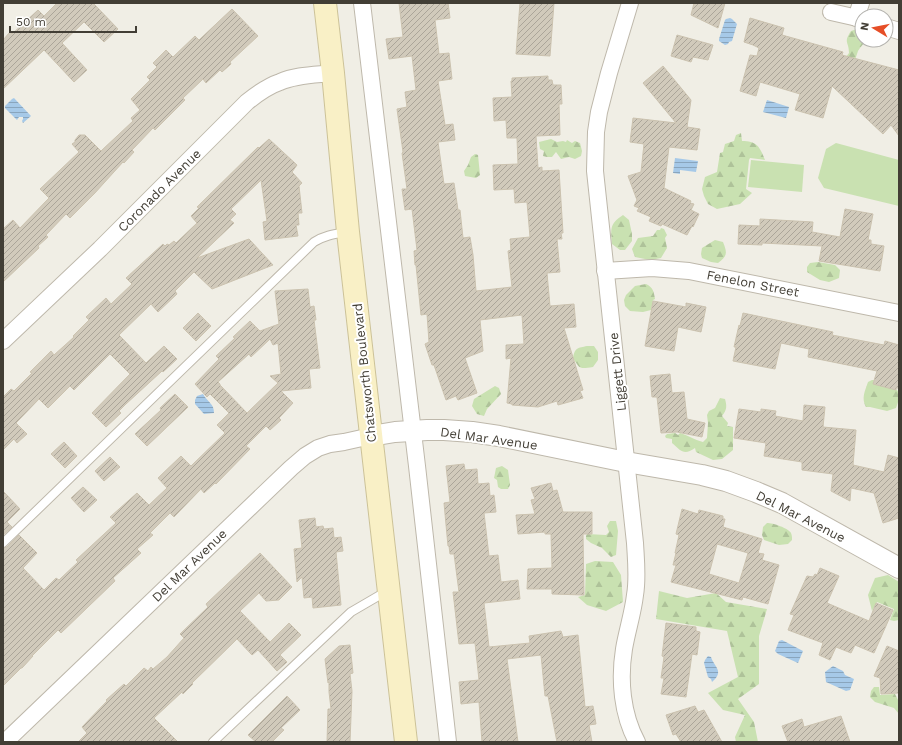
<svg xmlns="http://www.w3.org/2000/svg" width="902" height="745" viewBox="0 0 902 745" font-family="'Work Sans',sans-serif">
  <defs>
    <pattern id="forest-firs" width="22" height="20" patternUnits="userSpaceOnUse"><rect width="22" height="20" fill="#c9e1b1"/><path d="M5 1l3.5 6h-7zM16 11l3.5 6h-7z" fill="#aec299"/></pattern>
    <pattern id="water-rules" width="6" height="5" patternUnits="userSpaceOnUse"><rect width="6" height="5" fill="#a6c9e8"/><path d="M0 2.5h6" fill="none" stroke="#89a5bd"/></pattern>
    <pattern id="building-hatch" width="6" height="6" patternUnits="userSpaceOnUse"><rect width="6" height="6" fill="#d1cabb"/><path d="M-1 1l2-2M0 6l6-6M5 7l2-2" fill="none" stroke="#aba599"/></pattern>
  </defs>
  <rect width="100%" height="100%" fill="#f0eee5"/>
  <!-- forest -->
  <g fill="url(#forest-firs)">
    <path d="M857,29l5,1v10h4c-2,4 -6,7 -8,11 -1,3 -2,6 -3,9l-9,-3 3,-4c0,-12 -6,-10 2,-22z"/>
    <path d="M741,133l1,8c15,0 18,6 23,19l-15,-2 -1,2 -3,29 6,4 -12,11 -23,5 -9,-5 -4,-8 -2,-7 3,-12 12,-5 3,-19 3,-1 2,-8 9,-3 2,-6z"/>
    <polygon points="551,139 557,142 563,141 566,142 567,140 572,143 575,141 580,143 582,151 581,156 575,159 569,157 561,159 556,152 552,157 547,157 543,156 544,151 540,149 539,142"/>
    <polygon points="475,154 478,155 480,175 476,178 465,176 464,171 468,165 471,157"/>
    <path d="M623,215l6,5 3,14v7l-7,9h-5l-8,-6c-1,-15 -3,-20 11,-29z"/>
    <polygon points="661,228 664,229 667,235 665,238 667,248 661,258 650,260 635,257 632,249 638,238 653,236 657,230 660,230"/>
    <path d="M715,240l8,2c4,10 5,14 -5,21l-7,-1 -9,-4 -1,-4 1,-6z"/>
    <polygon points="818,262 835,265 840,270 839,278 829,282 820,280 807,272 807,267 810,263"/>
    <path d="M646,284c7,3 8,8 9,15l-2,1 -2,10 -8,2 -13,-1 -5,-5 -1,-6 2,-5 9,-9z"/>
    <path d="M587,346h7l4,6v8l-5,7c-14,2 -13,2 -20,-9 2,-11 5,-10 14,-12z"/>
    <path d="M872,380h2l-1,4 24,6c4,6 1,12 -1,18l-9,3 -17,-4h-4c-5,-9 -1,-16 2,-25z"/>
    <polygon points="495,386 499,388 501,394 487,409 484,416 477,414 472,406 474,399"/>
    <path d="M720,398l5,1c2,7 2,11 -3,17l6,7 -1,3 6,1v23l-11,9 -9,1 -17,-8 -1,-4c-11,8 -14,3 -23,-5v-4l-6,-1 -1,-2 2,-2 8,-1 3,2 2,-2c8,2 14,7 23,9l4,-4 1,-15 -1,-8 2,-4 6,-3z"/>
    <polygon points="502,466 508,470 510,485 508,489 501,489 498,487 497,480 494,478 496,468"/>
    <polygon points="610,521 616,521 618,531 616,555 611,557 602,548 591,543 586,539 586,536 587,534 606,535 609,532 607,526"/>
    <path d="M767,523c6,0 21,5 24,10 1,2 1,5 1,7l-4,4 -9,1 -15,-5 -2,-5 1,-8z"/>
    <polygon points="595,561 613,562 621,575 623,602 606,611 587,605 578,597 585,595 586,564"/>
    <polygon points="888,575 899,582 899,620 894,621 890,620 894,609 877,602 872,611 868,595 875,578"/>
    <polygon points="659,591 687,598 716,593 726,602 767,609 759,636 759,684 738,699 754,722 758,742 736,742 735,737 745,715 723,710 708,693 738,677 727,631 656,619"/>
    <polygon points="874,687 879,687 880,695 895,694 899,702 899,714 894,708 875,702 870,697 871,691"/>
  </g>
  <!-- pitch -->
  <g fill="#c9e1b1">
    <polygon points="836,143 899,160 899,206 824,188 818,178 826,149"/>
    <polygon points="751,160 804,165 802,192 748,187"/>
  </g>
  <!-- water -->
  <g fill="url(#water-rules)">
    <polygon points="730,18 732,19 737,24 732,41 729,42 728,44 725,45 719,41 719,39 725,20 726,19"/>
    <polygon points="14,98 31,116 23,123 22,121 23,119 23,117 19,117 17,120 5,108 5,106 12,99"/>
    <polygon points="767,100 789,107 786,118 763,112"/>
    <polygon points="675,158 698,161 696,172 680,170 680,174 673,173"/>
    <path d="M203,394c5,9 11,9 11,19l-10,1 -9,-10v-4l2,-4z"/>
    <polygon points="782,640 803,651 798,663 778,654 775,651 779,641"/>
    <path d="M708,656l3,1c3,10 14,14 1,25l-1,-3 -3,-2 -4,-14 1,-3z"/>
    <polygon points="833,666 843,671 845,675 854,679 850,690 846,691 826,682 825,672"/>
  </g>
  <!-- building -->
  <g fill="url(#building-hatch)" stroke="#cbc2af" fill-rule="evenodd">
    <polygon points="57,3 93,3 118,29 104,42 84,22 62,43 87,70 74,82 44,50 3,89 3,40 10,32 12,34 38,10 44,16"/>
    <polygon points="399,3 448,3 450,18 435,20 439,54 449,53 452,79 438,81 445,125 453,124 455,140 438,142 444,184 454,183 458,210 460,210 463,238 470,237 473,255 476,291 512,287 508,251 511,250 510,239 530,237 527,202 515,203 514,189 494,190 493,165 518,164 517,138 507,138 506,120 494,121 493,98 512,97 511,81 512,81 512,78 548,76 548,80 552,80 553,85 561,85 562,104 559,104 560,135 536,136 538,168 542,167 542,171 559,170 563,233 561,233 562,239 557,239 560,272 547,273 550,306 574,304 576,327 564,328 583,390 580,391 583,398 558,405 557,401 538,407 512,405 512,404 507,403 511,358 506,359 506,345 524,344 522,315 480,320 483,351 465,358 477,393 458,400 456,396 446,400 434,365 432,365 425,344 429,342 427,314 421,315 416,265 415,265 414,251 417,250 412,209 405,210 402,189 407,189 402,153 403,152 397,109 407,107 405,92 416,90 412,56 389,59 386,39 403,37"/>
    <polygon points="520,3 554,3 550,56 516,54"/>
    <polygon points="694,3 725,3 718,28 691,15"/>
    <polygon points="232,9 258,36 230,62 231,64 222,72 220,70 206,83 203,79 183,98 185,100 155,130 153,128 132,150 134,152 124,163 123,162 94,194 70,218 66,214 46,235 48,237 38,246 39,248 3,282 3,229 13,220 20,228 49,198 40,189 79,152 72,144 75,142 75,140 79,135 85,135 101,151 133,121 131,118 140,110 131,99 150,80 147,77 157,67 153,63 166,50 173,57 195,36 199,40"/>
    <polygon points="750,18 784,28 782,35 843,52 842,55 899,70 899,136 891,125 883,134 832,86 823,118 795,110 800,94 760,82 756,96 740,91 750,55 757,56 759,48 753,45 744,42"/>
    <polygon points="677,35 713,45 708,60 693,57 691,62 671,56"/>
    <polygon points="663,66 691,100 687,127 700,129 697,150 669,147 664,188 691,201 690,203 694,204 691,210 699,214 693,227 692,226 687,235 662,224 661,226 649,221 651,217 637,211 639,208 634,206 637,200 628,176 641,172 644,144 630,142 633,118 676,123 643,83"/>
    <polygon points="269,139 297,165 292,172 302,183 299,186 302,213 298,213 299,225 296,225 298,236 265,240 263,222 267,221 261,180 231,209 236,214 230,220 234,223 197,258 249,239 273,265 212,289 194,272 175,291 177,294 158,312 151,304 119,335 146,363 164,346 177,359 163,372 162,371 126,404 119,411 121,413 106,427 92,413 130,374 110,354 74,390 70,386 48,408 39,399 16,423 27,434 17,443 14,439 3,450 3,397 11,389 14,391 32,373 30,372 51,351 54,355 74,337 73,336 89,320 86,317 106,298 111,304 132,284 126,278 163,244 165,246 167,244 169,245 174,241 176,243 197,223 191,216 199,208 197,207 258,147 259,148"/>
    <polygon points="845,209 873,214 868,240 871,240 871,244 884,246 880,271 819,261 822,246 762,243 762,245 738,244 739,225 760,226 760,219 813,222 812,232 840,237"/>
    <path d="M308,289l2,18 4,-1 2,14h-2l6,48 -11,1 2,19 -30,3 12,12 -14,15 2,2 -11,10 -4,-4 -20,20 4,3 -34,35 -1,-1 -11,10 -3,-4 -27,28 -4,-4 -20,20 3,2 -16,14 4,4 -28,25 2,3 -54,52 -3,-3 -26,26h1l-11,12h-1l-18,18v-138l4,-1 12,-12 18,18 -14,15 21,22 12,-12 3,2 19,-18 -2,-2 40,-37 -6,-6 27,-24 12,12 18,-17 -9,-10 23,-22 10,10 34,-33 -8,-8 12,-12 -19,-19 -3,3 -12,-13 24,-25 -3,-3 19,-18 -2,-1 17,-16 10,10 19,-7 -4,-33zM270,339l3,6 5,-2 3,31 -11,2 8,7 -31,30 -27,-28v-1l-2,-2 31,-28 2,3z"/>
    <polygon points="653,301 686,307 686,303 706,307 701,332 678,327 674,351 645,346"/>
    <polygon points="198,313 211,326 196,341 183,328"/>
    <polygon points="743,313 833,332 832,335 884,345 885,341 899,345 899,388 896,388 896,390 873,384 877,371 808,357 809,349 781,343 775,369 733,361 736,347 734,347 739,325 740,326"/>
    <polygon points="670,374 672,393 684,392 687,419 705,423 702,437 677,432 661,433 657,397 652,397 650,376"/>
    <polygon points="175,394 188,407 147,446 135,434 161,410 160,408"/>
    <polygon points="804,405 825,407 823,427 856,430 853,465 884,472 888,455 899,458 899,518 883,523 874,493 851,488 850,501 831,491 833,474 802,470 802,462 764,456 766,443 734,438 739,409 761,412 761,409 776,411 775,416 803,421"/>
    <polygon points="64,442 77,456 65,468 51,454"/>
    <polygon points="110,457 120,467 104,481 95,471"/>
    <polygon points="464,464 465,470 477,469 478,484 489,483 490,496 494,495 496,512 484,513 489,556 498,555 501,582 518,580 520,599 484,603 489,647 530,643 529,636 561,631 563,637 578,635 585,707 593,706 596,724 589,725 592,742 557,742 548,696 545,696 541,655 507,659 518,742 482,742 479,702 461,704 459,682 479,680 475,643 459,644 453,592 459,592 454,554 450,554 449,546 448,546 444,503 450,502 446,466"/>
    <polygon points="551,483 553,491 557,490 563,512 592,512 592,534 583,534 584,595 552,594 552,589 527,589 528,569 552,568 551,534 545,534 545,532 518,534 516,515 535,514 531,500 535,499 531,488"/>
    <polygon points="83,487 97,500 84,512 71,498"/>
    <polygon points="3,491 20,509 7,522 12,527 3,535"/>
    <path d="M682,509l16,5 1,-4 24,6v3h2l-2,8 39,12 -4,14 6,1 -2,6 17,5 -11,39 -25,-7 -1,3 -71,-18 5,-17h-3l3,-12h-1l4,-18 -3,-1zM717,544l31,9 -9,30 -30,-9z"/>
    <polygon points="315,518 316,527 323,526 324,529 333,528 334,538 341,537 343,551 336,552 341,605 313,608 312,597 304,598 302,577 297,582 294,549 302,548 299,520"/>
    <polygon points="260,553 292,587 279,600 266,601 259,593 240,611 270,642 289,623 301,635 280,655 287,662 277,671 258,650 252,655 237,639 192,683 193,684 183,694 182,692 154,718 178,742 78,742 87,733 82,727 107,701 106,700 124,684 126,686 144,668 148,671 151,667 153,669 167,657 184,638 180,634 208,607 206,604"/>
    <polygon points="820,568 839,576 827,603 869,621 876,603 893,610 874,653 855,645 851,653 836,647 830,660 819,655 823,643 788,630 794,615 790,614 807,576 813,577 815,574 817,575"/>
    <polygon points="666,623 696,627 696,631 700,632 697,655 692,654 686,697 661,694 664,678 661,678 664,657 662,656"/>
    <polygon points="350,645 353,673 350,674 352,691 350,742 327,742 328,709 331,709 329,692 329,682 328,683 325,659 339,646"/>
    <polygon points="887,646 899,651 899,693 881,694 880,678 874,676"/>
    <polygon points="287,696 300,710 281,728 284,730 272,742 256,742 248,735"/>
    <polygon points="695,706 698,712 704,710 722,742 681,742 676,734 673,735 666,715"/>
    <polygon points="841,716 850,742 788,742 782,726 802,719 804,727"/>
  </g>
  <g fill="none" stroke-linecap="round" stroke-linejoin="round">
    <defs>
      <g id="service">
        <path d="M3,543l311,-301c11,-7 21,-8 33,-10"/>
        <polyline points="213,742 351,612 387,591"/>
      </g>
      <g id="minor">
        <polyline points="362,3 417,466 448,742"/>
        <path d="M630,3l-21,70 -10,39 -3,20 -1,39 40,372c1,18 3,35 0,52 -2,18 -8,36 -11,54 -5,31 -2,65 13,93"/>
        <polyline points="831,12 862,19"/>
        <polyline points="856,18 861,3"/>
        <polyline points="886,27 899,31"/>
        <polyline points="605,271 652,268 689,271 899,313"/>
        <path d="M3,341l97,-92 147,-147c10,-8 21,-16 33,-20 16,-7 35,-7 53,-9"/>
        <polyline points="5,742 291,468 305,456 318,448 330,444 344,442 371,436"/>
      </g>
      <polyline id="tertiary" points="371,436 395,432 427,430 444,430 472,432 499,436 626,462 702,475 726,481 756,492 782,503 899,568"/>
      <polyline id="secondary" points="325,3 333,73 348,232 406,742"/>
    </defs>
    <!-- service casing -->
    <use href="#service" stroke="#beb8ab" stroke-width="10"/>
    <!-- minor casing -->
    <use href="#minor" stroke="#beb8ab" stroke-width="18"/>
    <!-- tertiary casing -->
    <use href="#tertiary" stroke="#beb8ab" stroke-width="22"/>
    <!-- secondary casing -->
    <use href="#secondary" stroke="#ccc298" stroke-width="24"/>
    <!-- service -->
    <use href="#service" stroke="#fff" stroke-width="8"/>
    <!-- minor -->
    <use href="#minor" stroke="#fff" stroke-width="16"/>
    <!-- tertiary -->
    <use href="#tertiary" stroke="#fff" stroke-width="20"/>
    <!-- secondary -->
    <use href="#secondary" stroke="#f9f0c6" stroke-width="22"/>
  </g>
  <g text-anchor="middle" stroke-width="4" stroke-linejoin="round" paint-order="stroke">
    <!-- street labels -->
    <g font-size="13" fill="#423e35" stroke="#fff">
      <text transform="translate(159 190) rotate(-45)" y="5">Coronado Avenue</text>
      <text transform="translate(753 283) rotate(11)" y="5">Fenelon Street</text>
      <text transform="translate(617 372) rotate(-96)" y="5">Liggett Drive</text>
      <text transform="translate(364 373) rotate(-96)" y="5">Chatsworth Boulevard</text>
      <text transform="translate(489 438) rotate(8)" y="5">Del Mar Avenue</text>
      <text transform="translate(801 516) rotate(27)" y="5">Del Mar Avenue</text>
      <text transform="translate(189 565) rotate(-44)" y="5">Del Mar Avenue</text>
    </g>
  </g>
  <!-- border -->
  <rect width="902" height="745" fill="none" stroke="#423e35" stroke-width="8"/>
  <!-- north arrow -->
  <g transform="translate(874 28) rotate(280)"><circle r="19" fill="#ffffff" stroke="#b3b2ae"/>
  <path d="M0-3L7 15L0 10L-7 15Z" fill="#e64e27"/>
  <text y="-6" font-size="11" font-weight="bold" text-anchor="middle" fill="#423e35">N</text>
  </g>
  <!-- scale -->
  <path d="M10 26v6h126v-6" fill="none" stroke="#423e35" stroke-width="2"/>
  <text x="16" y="26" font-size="12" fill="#423e35" stroke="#ffffff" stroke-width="3" paint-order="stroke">50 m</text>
</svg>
